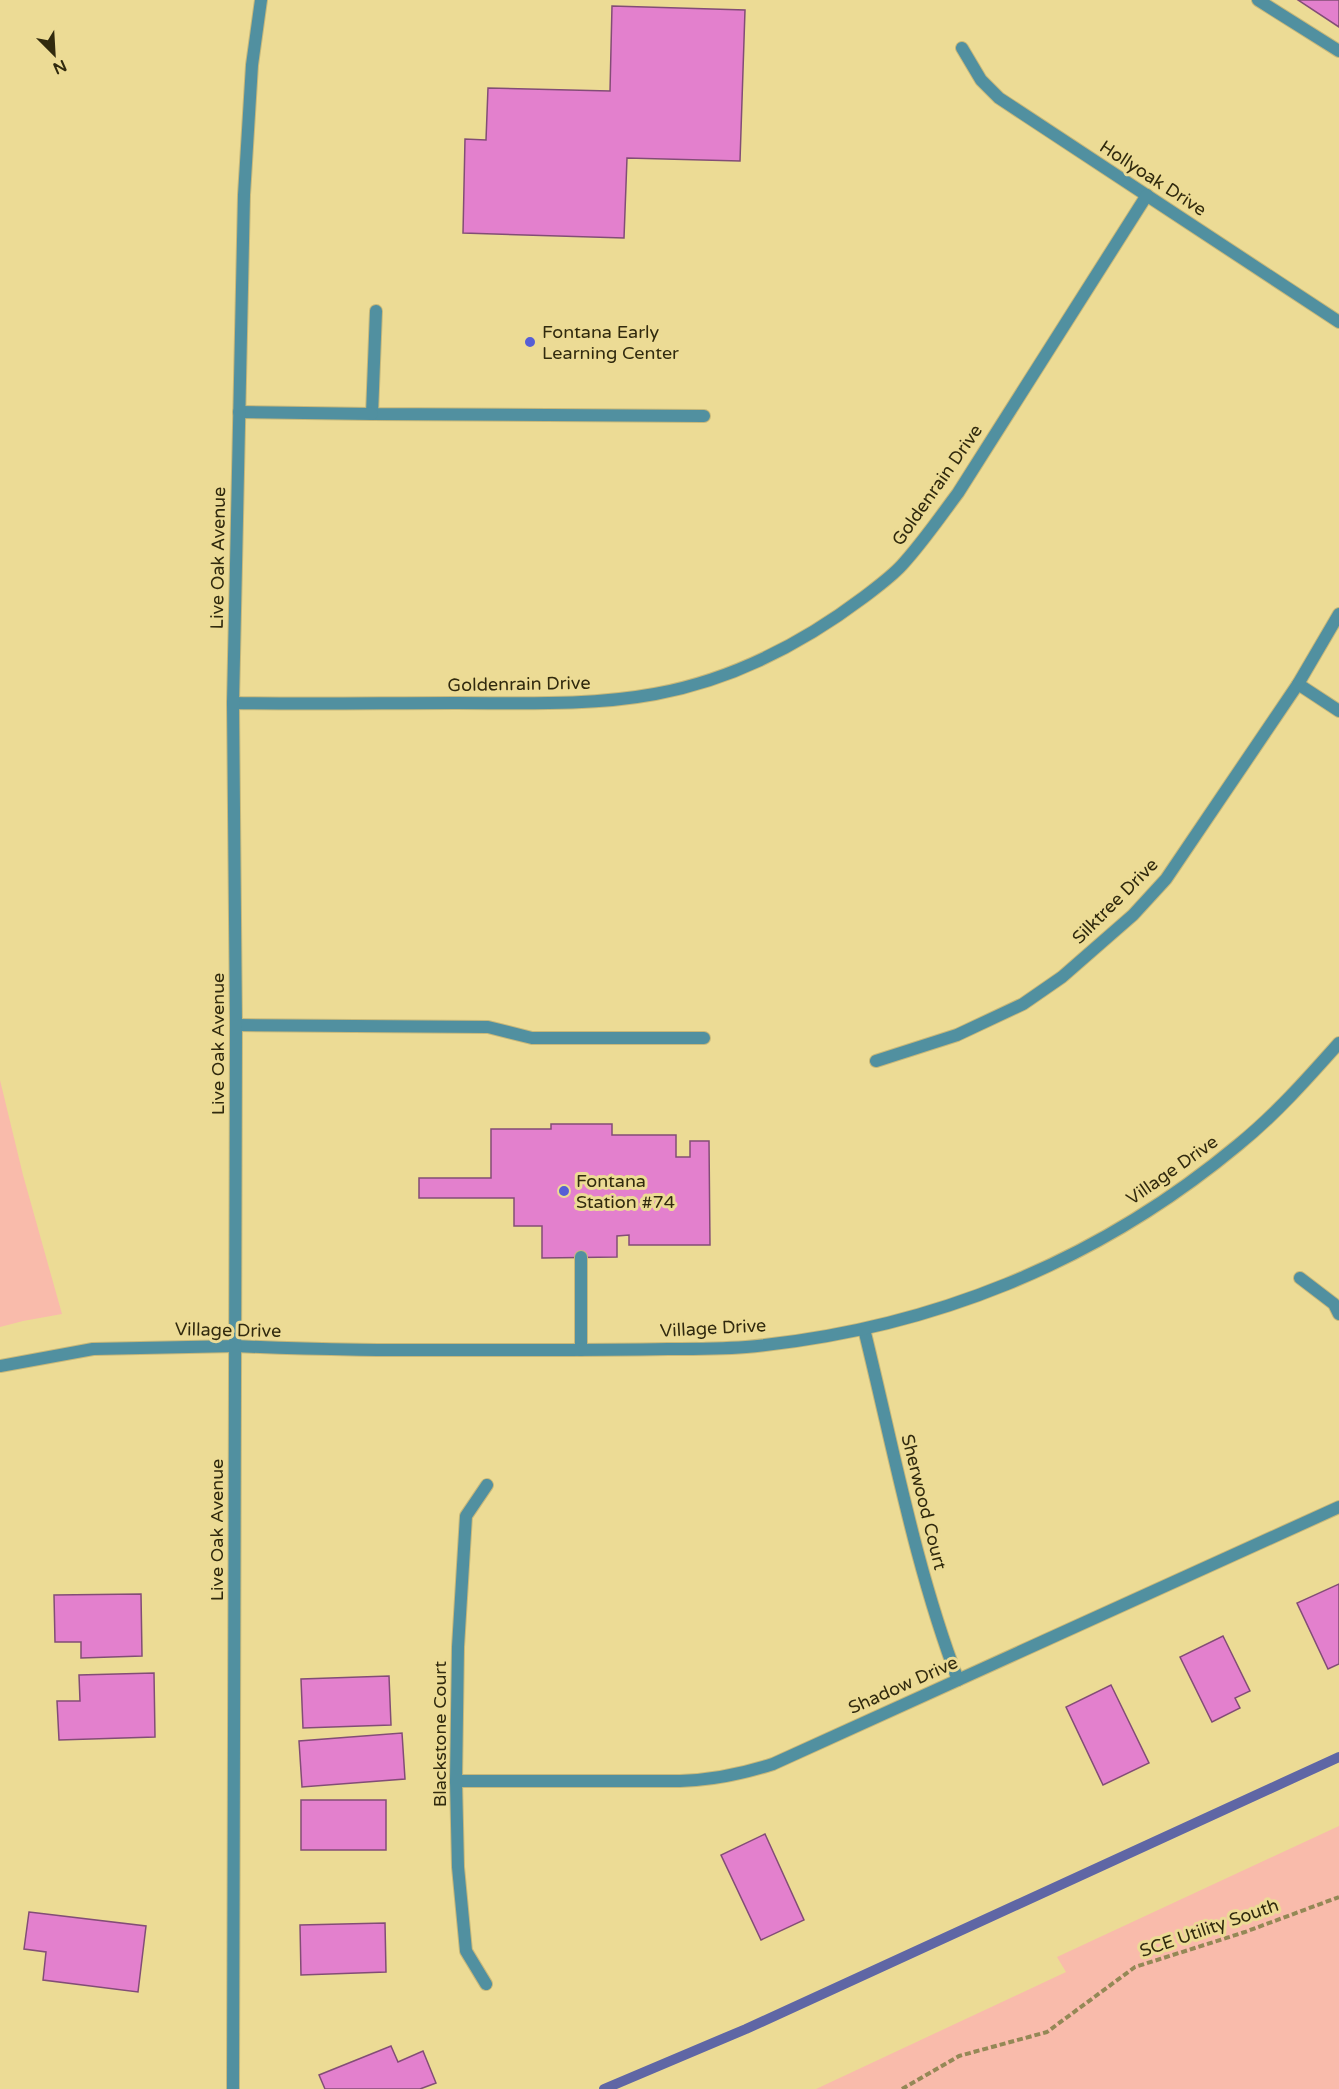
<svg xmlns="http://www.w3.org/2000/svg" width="1339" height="2089" viewBox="0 0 1339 2089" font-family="'Varela Round',sans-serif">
  <rect width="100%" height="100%" fill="#ecdb95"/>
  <!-- green -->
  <g fill="#f9bbab">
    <polygon points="0,1080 23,1175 62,1314 23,1321 0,1327"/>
    <polygon points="1339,1826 1339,2089 816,2089 1066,1972 1057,1957"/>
  </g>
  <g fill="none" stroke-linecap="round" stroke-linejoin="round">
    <!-- stream -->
    <polyline stroke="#5f66a5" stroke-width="10" points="604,2089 746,2029 1339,1757"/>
  </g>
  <!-- building -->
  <g fill="#e380cd" stroke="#824d76" stroke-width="1.5">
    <polygon points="1298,0 1339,0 1339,27"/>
    <polygon points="612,6 745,10 740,161 627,158 624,238 463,233 465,139 486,140 488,88 610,91"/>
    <polygon points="551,1124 612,1124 612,1135 676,1135 676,1157 690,1157 690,1141 709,1141 710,1245 629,1245 629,1235 617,1236 617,1257 542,1258 542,1226 514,1226 514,1198 419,1198 419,1178 491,1178 491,1129 551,1129"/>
    <polygon points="1339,1584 1339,1664 1328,1669 1297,1603"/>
    <polygon points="141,1594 142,1656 81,1658 81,1642 55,1642 54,1595"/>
    <polygon points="1223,1636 1250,1691 1235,1698 1240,1708 1212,1722 1180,1657"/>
    <polygon points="154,1673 155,1737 59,1740 57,1701 80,1701 79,1675"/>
    <polygon points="389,1676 391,1725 303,1728 301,1679"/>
    <polygon points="1111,1685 1149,1763 1103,1785 1066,1707"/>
    <polygon points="402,1733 405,1779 302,1787 299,1741"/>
    <rect x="301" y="1800" width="85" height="50"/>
    <polygon points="765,1834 804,1920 761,1940 721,1855"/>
    <polygon points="29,1912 146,1926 138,1992 43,1980 46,1952 24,1949"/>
    <polygon points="385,1923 386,1972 301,1975 300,1925"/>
    <polygon points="391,2046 398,2062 423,2051 436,2083 420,2089 325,2089 319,2075"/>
  </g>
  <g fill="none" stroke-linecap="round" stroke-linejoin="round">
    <defs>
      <g id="service">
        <polyline points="1258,0 1339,51"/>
        <polyline points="376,311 372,414 704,416"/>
        <polyline points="239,412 372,414"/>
        <polyline points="236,1025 488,1027 532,1038 704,1038"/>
        <polyline points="581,1350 581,1257"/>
      </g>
      <g id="minor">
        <polyline points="962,48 981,80 999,98 1339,322"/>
        <polyline points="1298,684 1339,711"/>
        <path d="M233,703c74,1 148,0 223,0 66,0 134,3 199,-9 76,-14 148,-51 209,-97 13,-10 27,-20 38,-32 21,-23 38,-48 56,-72l189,-298"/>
        <polyline points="876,1061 957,1035 1023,1004 1062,977 1133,915 1166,879 1298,684 1339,614"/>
        <polyline points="1300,1278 1334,1304 1339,1314"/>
        <path d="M864,1329c29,117 51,238 94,351"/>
        <polyline points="0,1366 93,1349 236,1346"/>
        <path d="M456,1781h224c32,-1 62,-7 93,-17l566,-257"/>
        <polyline points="486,1984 466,1951 458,1867 456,1781 458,1647 466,1516 487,1485"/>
      </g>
      <g id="tertiary">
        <path d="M236,1346c96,5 192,4 288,4 48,0 96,0 144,-1 26,0 52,0 78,-2 183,-17 350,-84 492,-202 37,-30 69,-66 101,-102"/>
        <polyline points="233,2089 236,1025 233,703 244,195 252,65 261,0"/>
      </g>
    </defs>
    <!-- service casing -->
    <use href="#service" stroke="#c7b87a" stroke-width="14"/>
    <!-- minor casing -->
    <use href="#minor" stroke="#c7b87a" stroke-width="14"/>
    <!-- tertiary casing -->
    <use href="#tertiary" stroke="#c7b87a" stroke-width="14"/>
    <!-- path -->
    <polyline stroke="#948856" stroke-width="4" stroke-dasharray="6 3" stroke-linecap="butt" points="902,2089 959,2056 1047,2032 1135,1967 1245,1932 1339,1897"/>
    <!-- service -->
    <use href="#service" stroke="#5190a0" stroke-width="12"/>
    <!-- minor -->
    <use href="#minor" stroke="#5190a0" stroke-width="12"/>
    <!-- tertiary -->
    <use href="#tertiary" stroke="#5190a0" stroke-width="12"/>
  </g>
  <!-- markers -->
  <g fill="#565ed5" stroke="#ecdb95" stroke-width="2">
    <circle cx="530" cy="342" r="6"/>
    <circle cx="564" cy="1191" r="6"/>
  </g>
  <g text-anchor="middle" stroke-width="6" stroke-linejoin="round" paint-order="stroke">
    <!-- street labels -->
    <g font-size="18" fill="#312a0e" stroke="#ecdb95">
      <text transform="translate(1153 178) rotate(33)" y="6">Hollyoak Drive</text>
      <text transform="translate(937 485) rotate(-55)" y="6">Goldenrain Drive</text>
      <text transform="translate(218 558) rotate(-89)" y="6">Live Oak Avenue</text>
      <text transform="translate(519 684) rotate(-1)" y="6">Goldenrain Drive</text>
      <text transform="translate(1115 901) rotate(-45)" y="6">Silktree Drive</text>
      <text transform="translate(218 1044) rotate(-90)" y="6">Live Oak Avenue</text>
      <text transform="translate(1172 1170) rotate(-35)" y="6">Village Drive</text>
      <text transform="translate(713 1328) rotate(-3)" y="6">Village Drive</text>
      <text transform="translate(228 1330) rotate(1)" y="6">Village Drive</text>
      <text transform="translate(924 1502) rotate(76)" y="6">Sherwood Court</text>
      <text transform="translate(217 1530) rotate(-90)" y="6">Live Oak Avenue</text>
      <text transform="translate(903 1685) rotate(-24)" y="6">Shadow Drive</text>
      <text transform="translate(440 1734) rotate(-90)" y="6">Blackstone Court</text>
      <text transform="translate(1209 1928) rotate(-19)" y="6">SCE Utility South</text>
    </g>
    <!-- poi labels -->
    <g font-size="18" fill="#312a0e" stroke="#ecdb95" text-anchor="start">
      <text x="542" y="338">Fontana Early<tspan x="542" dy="21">Learning Center</tspan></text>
      <text x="576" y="1187">Fontana<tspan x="576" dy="21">Station #74</tspan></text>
    </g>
  </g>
  <!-- north arrow -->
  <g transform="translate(54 54) rotate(156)" stroke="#ecdb95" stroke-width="4.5" paint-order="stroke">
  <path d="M0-4.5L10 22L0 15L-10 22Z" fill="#312a0e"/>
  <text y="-9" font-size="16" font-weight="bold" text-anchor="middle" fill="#312a0e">N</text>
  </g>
</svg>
